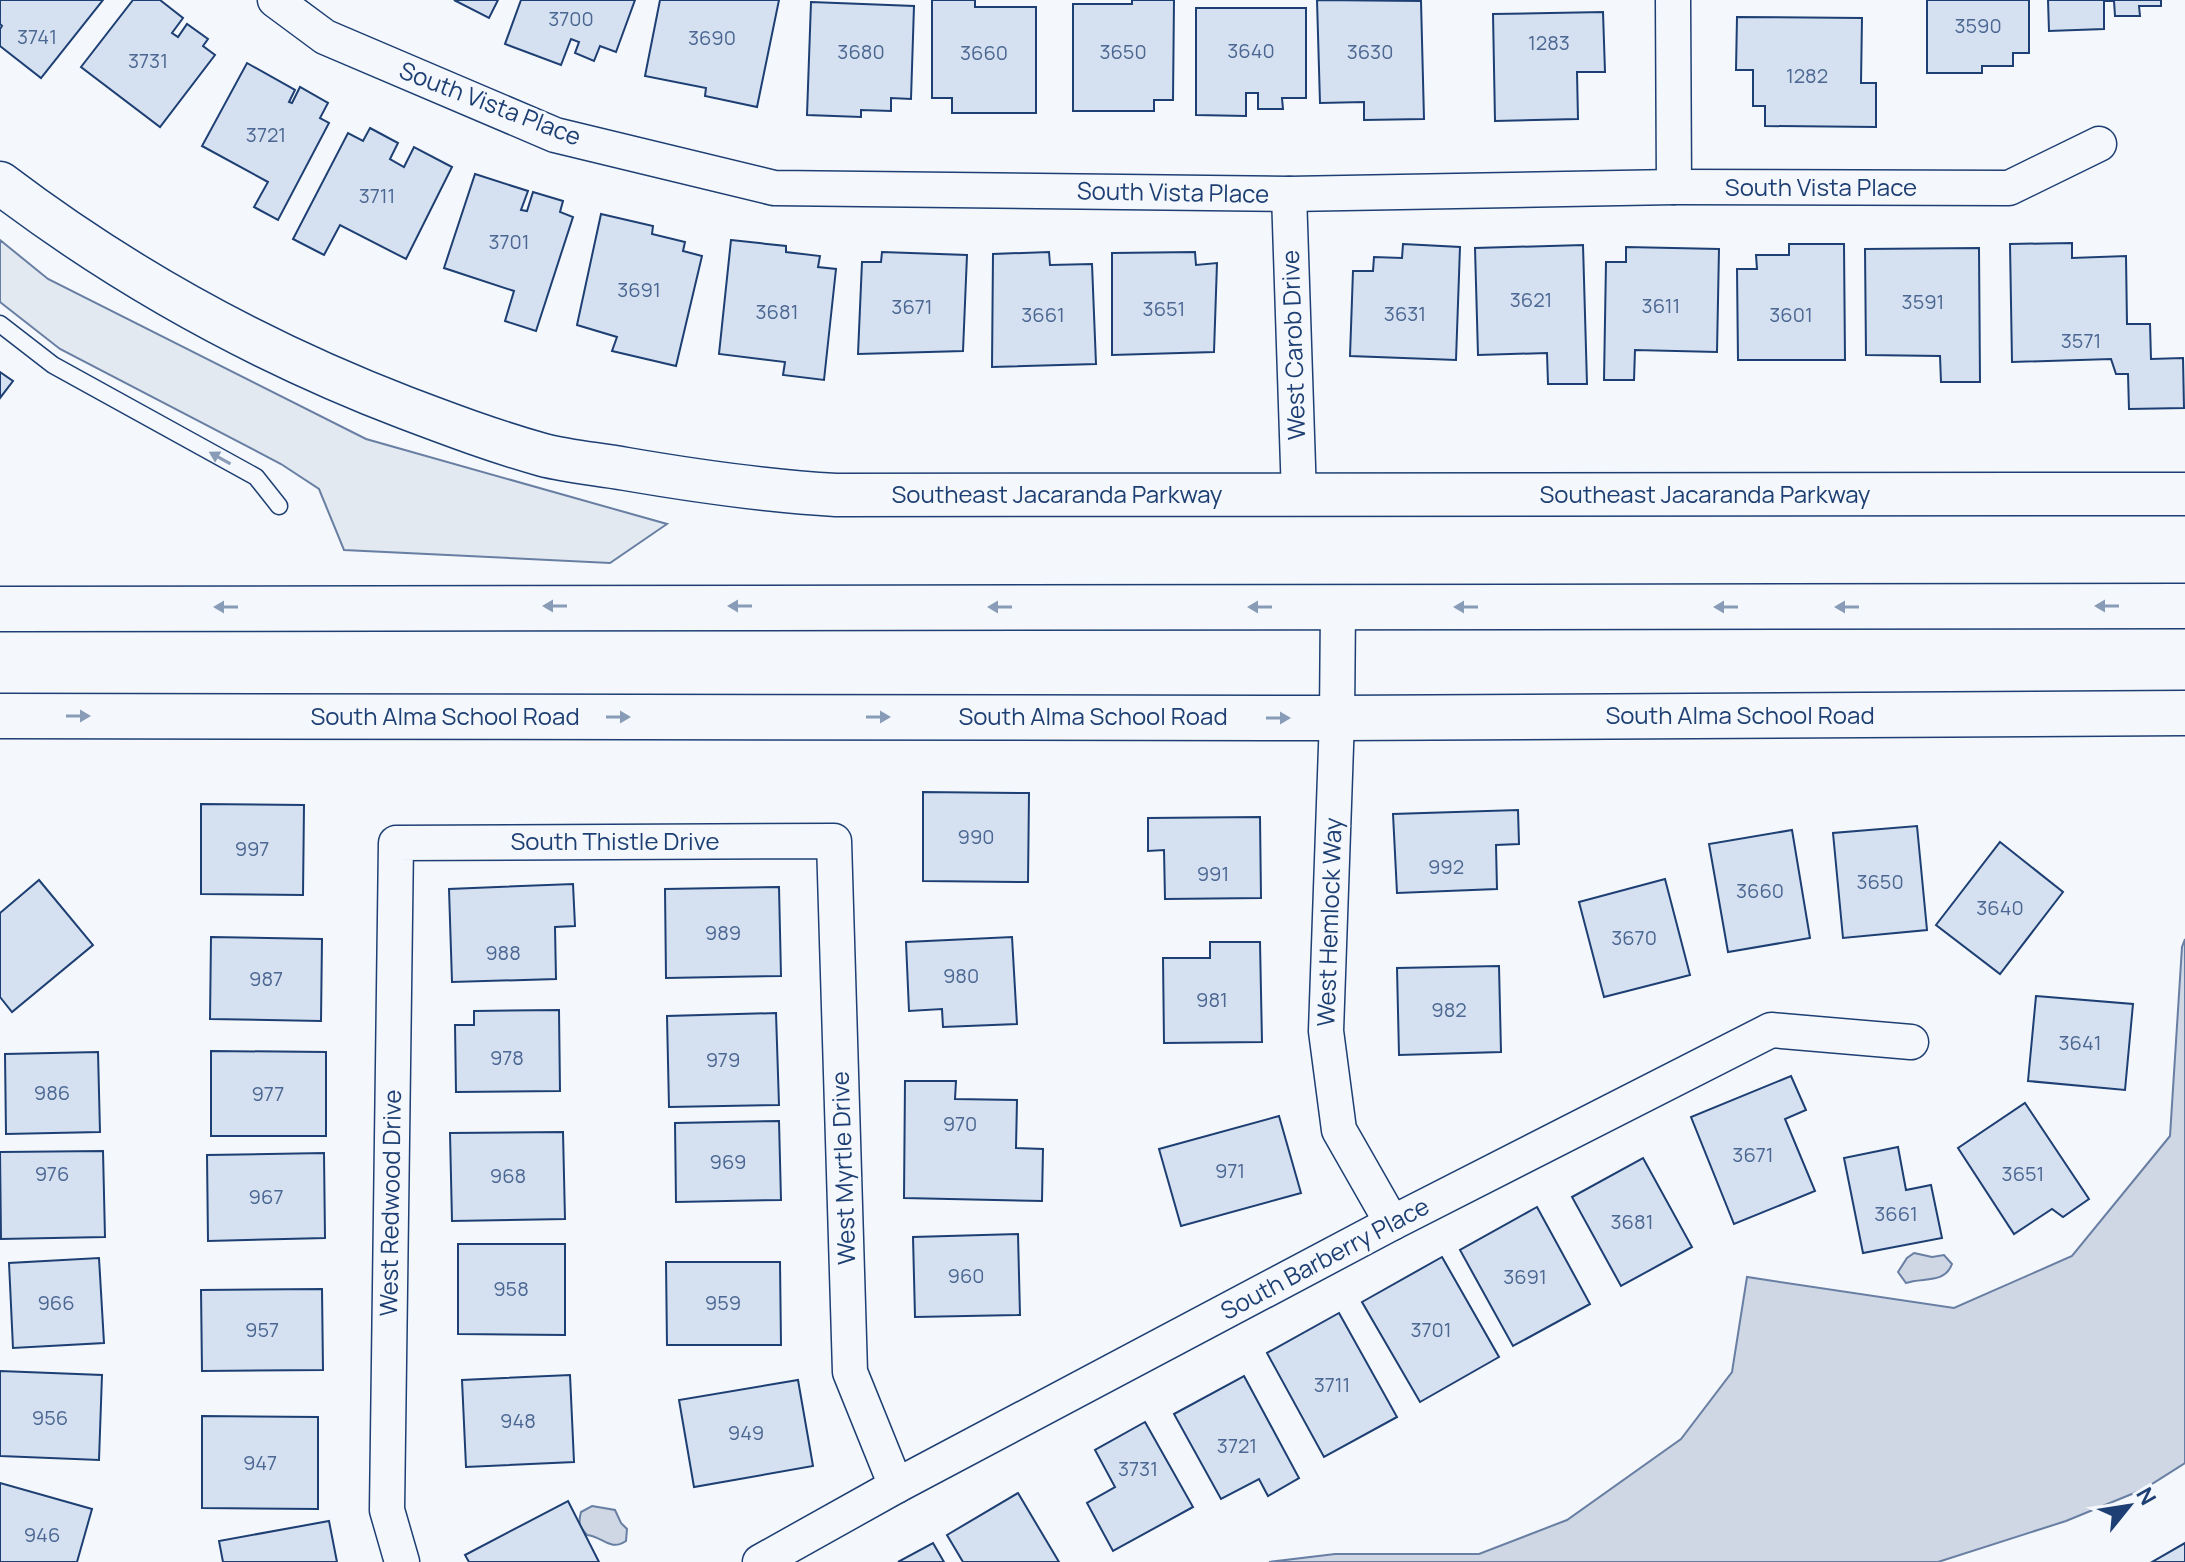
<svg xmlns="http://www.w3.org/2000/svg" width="2185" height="1562" viewBox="0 0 2185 1562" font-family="Manrope,sans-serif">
  <rect width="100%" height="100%" fill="#f4f7fb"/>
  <!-- green -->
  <polygon fill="#e3e9f0" stroke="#687fa3" stroke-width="2" points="0,240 48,279 366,439 667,524 610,563 344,550 319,489 281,464 60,349 0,302"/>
  <!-- water -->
  <g fill="#cfd7e4" stroke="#687fa3" stroke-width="2">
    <polygon points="2185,939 2185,1463 2144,1489 2066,1521 1938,1562 1269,1562 1335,1554 1479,1554 1567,1520 1681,1439 1732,1372 1747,1277 1954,1308 2072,1256 2170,1136 2182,947"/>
    <path d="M1914,1253l18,4 12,-2 8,9c-7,20 -29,13 -46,19l-8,-11 9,-14z"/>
    <path d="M592,1506l23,4 6,13 6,6 -1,12c-16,11 -24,-5 -39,-6 -8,-9 -9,-12 -6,-23z"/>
  </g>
  <!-- building -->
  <g fill="#d5e0f0" stroke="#1d3f73" stroke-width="2">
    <polygon points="0,0 103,0 41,78 0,46 0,29 2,26 0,24"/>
    <polygon points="133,0 160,0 183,18 172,33 178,37 187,24 208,39 203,46 215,55 160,127 81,67"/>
    <polygon points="454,0 498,0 489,18"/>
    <polygon points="521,0 635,0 616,52 600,46 594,61 575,53 579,42 571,39 561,65 505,44"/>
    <polygon points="660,0 779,0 757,107 705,96 706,88 645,76"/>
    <polygon points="932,0 975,0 975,7 1036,7 1036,113 952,113 952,98 932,98"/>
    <polygon points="1132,0 1174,0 1173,100 1154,100 1154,111 1073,111 1073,4 1132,4"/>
    <polygon points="1317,0 1421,1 1424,119 1364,120 1364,102 1320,103"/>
    <polygon points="1927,0 2029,0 2029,53 2013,53 2013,66 1982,66 1982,73 1927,73"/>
    <polygon points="2048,0 2161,0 2161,6 2139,6 2140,16 2115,16 2114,1 2104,1 2104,29 2049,31"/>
    <polygon points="811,2 914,6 911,99 891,98 891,111 861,110 861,117 807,115"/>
    <polygon points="1196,8 1306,8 1306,98 1282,98 1283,109 1258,109 1258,93 1246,93 1246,116 1196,115"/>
    <polygon points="1603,12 1605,72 1577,72 1578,119 1495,121 1493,14"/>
    <polygon points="1737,17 1862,18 1861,83 1876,83 1876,127 1765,126 1765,106 1753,106 1753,70 1736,70"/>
    <polygon points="247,63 295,90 289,102 292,103 300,87 328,103 320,118 329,123 278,220 254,207 268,182 202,146"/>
    <polygon points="370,128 398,143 390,159 404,167 414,147 452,167 406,259 340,225 324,255 293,239 348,133 363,141"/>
    <polygon points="475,174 528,191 521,210 527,211 533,192 563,201 560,212 573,217 536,331 505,321 514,291 444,268"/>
    <polygon points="601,214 653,226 652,234 685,242 683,251 702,256 676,366 612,351 617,337 577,325"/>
    <polygon points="731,240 786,246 786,252 820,256 818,267 836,269 824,380 783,375 785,362 719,354"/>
    <polygon points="2072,243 2072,258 2126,256 2127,324 2150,324 2151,359 2183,358 2184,408 2129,409 2128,374 2116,374 2111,359 2012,362 2010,244"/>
    <polygon points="1403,244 1460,247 1456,360 1350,356 1353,271 1373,271 1374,257 1402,258"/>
    <polygon points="1789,244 1844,244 1845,360 1738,360 1737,269 1757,269 1756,255 1789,255"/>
    <polygon points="1583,245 1587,384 1548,384 1547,353 1478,355 1475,248"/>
    <polygon points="1626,247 1719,249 1717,352 1635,350 1634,380 1604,380 1606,262 1626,262"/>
    <polygon points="1979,248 1980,382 1941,382 1940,356 1866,355 1865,249"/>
    <polygon points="882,252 967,255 963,351 858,354 862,262 881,262"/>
    <polygon points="1049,252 1050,265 1092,264 1096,364 992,367 993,254"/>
    <polygon points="1195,252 1196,265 1217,263 1214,352 1112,355 1112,253"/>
    <polygon points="0,372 13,381 0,398"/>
    <polygon points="923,792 1029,793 1028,882 923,881"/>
    <polygon points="201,804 304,805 303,895 201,894"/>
    <polygon points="1518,810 1519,844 1496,845 1497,889 1397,893 1393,814"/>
    <polygon points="1260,817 1261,898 1165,899 1164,850 1148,851 1148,818"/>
    <polygon points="1917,826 1927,930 1843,938 1833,833"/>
    <polygon points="1792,830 1810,938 1728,952 1709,844"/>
    <polygon points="2000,842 2063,892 2000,974 1936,925"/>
    <polygon points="1665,879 1690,975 1604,997 1579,902"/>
    <polygon points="39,880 93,945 12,1012 0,997 0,913"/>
    <polygon points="573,884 575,926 555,927 556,979 452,982 449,889"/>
    <polygon points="779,887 781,976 666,978 665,889"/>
    <polygon points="211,937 322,939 321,1021 210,1019"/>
    <polygon points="1012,937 1017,1024 943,1027 942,1009 909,1011 906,942"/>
    <polygon points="1210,942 1260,942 1262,1042 1164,1043 1163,958 1210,958"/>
    <polygon points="1499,966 1501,1052 1399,1055 1397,968"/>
    <polygon points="2036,996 2133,1004 2125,1090 2028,1081"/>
    <polygon points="559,1010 560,1091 456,1092 455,1025 474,1025 474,1011"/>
    <polygon points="776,1013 779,1105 669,1107 667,1016"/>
    <polygon points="211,1051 326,1052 326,1136 211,1136"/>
    <polygon points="98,1052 100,1132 6,1134 5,1054"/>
    <polygon points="1791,1076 1806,1110 1785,1119 1815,1191 1734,1224 1691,1117"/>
    <polygon points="905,1081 956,1081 955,1099 1017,1100 1016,1148 1043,1149 1042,1201 904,1198"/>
    <polygon points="2025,1103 2089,1199 2063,1217 2052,1209 2014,1234 1958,1148"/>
    <polygon points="1279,1116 1301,1193 1181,1226 1159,1149"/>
    <polygon points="779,1121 781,1200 676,1202 675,1123"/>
    <polygon points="563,1132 565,1219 452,1221 450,1133"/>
    <polygon points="1898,1147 1906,1190 1931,1185 1942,1238 1863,1253 1844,1158"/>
    <polygon points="103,1151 105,1237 1,1239 0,1152"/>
    <polygon points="324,1153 325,1238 208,1241 207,1155"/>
    <polygon points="1643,1158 1692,1247 1621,1286 1572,1197"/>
    <polygon points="1537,1207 1590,1304 1513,1346 1460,1250"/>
    <polygon points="1018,1234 1020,1315 915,1317 913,1237"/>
    <polygon points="458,1244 565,1244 565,1335 458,1334"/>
    <polygon points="1442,1257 1499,1357 1420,1402 1362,1302"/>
    <polygon points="99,1258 104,1343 13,1348 9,1263"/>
    <polygon points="666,1262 780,1262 781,1345 667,1345"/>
    <polygon points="322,1289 323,1370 202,1371 201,1290"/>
    <polygon points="1339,1313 1397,1417 1324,1457 1267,1353"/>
    <polygon points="0,1371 102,1375 99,1460 0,1456"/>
    <polygon points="570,1375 574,1462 466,1467 462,1380"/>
    <polygon points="1244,1376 1299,1478 1268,1496 1259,1479 1221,1499 1174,1414"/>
    <polygon points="798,1380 813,1466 694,1487 679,1400"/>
    <polygon points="202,1416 318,1417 318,1509 202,1508"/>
    <polygon points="1145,1422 1193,1507 1113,1551 1087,1503 1115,1487 1095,1450"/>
    <polygon points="0,1483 92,1509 77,1562 0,1562"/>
    <polygon points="1018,1493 1059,1562 963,1562 947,1535"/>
    <polygon points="568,1501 599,1562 469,1562 465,1555"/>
    <polygon points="329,1521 337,1562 223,1562 219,1541"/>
    <polygon points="933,1543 944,1562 898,1562"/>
    <polygon points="2185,1543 2185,1562 2152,1562"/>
  </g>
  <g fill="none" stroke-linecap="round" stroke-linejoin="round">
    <defs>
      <polyline id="service" points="0,324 53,365 256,477 279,506"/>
      <g id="minor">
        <polyline points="275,0 325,37 555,135 774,188 1289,194 1674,187 2009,188 2099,144"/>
        <polyline points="1673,0 1674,187"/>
        <polyline points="1289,194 1299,496"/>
        <polyline points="1338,607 1337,718 1326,1031 1339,1130 1392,1223"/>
        <polyline points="402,1562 387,1510 396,843 834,841 850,1372 896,1486"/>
        <polyline points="760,1562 896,1486 1392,1223 1771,1030 1911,1042"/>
      </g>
      <path id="tertiary" d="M0,183c124,94 260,169 406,225 45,17 90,34 137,47 27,7 56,9 83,14 70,12 139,22 210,26l1349,-1"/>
      <g id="secondary">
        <polyline points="0,609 2185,606"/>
        <polyline points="0,716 1337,718 2185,713"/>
      </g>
    </defs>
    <!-- service casing -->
    <use href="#service" stroke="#1d3f73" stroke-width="19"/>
    <!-- minor casing -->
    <use href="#minor" stroke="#1d3f73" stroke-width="37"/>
    <!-- tertiary casing -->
    <use href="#tertiary" stroke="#1d3f73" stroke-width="45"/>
    <!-- secondary casing -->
    <use href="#secondary" stroke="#1d3f73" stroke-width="47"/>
    <!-- service -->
    <use href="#service" stroke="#f4f7fb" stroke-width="16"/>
    <!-- minor -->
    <use href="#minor" stroke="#f4f7fb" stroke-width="34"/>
    <!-- tertiary -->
    <use href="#tertiary" stroke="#f4f7fb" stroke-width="42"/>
    <!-- secondary -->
    <use href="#secondary" stroke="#f4f7fb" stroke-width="44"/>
  </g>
  <!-- one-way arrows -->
  <defs><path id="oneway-solid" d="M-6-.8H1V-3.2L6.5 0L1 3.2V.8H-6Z" transform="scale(2)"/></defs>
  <g fill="#889bb7">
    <use href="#oneway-solid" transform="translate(220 458) rotate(-151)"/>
    <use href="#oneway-solid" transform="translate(555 606) rotate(-180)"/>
    <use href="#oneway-solid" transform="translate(740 606) rotate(-180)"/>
    <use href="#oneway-solid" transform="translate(2107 606) rotate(180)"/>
    <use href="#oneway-solid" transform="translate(226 607) rotate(180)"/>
    <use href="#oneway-solid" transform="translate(1000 607) rotate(-180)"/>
    <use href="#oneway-solid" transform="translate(1260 607) rotate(-180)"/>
    <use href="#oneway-solid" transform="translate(1466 607) rotate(-180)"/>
    <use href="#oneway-solid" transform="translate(1726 607) rotate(-180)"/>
    <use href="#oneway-solid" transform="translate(1847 607) rotate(180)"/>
    <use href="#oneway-solid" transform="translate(78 716)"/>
    <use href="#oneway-solid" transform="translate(618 717)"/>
    <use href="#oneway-solid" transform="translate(878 717)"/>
    <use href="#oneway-solid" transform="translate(1278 718)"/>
  </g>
  <g text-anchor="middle" stroke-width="6" stroke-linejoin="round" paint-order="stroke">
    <!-- number labels -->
    <g font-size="20" fill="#4b6792">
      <text x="571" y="26">3700</text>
      <text x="1978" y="33">3590</text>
      <text x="37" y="44">3741</text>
      <text x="712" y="45">3690</text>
      <text x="1549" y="50">1283</text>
      <text x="1251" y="58">3640</text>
      <text x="861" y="59">3680</text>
      <text x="1123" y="59">3650</text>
      <text x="1370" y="59">3630</text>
      <text x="984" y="60">3660</text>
      <text x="148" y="68">3731</text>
      <text x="1807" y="83">1282</text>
      <text x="266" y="142">3721</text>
      <text x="377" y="203">3711</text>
      <text x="509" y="249">3701</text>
      <text x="639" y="297">3691</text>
      <text x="1531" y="307">3621</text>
      <text x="1923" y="309">3591</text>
      <text x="1661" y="313">3611</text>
      <text x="912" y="314">3671</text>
      <text x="1164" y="316">3651</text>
      <text x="777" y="319">3681</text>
      <text x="1405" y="321">3631</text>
      <text x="1043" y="322">3661</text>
      <text x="1791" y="322">3601</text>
      <text x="2081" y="348">3571</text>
      <text x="976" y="844">990</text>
      <text x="252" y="856">997</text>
      <text x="1446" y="874">992</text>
      <text x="1213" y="881">991</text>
      <text x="1880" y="889">3650</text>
      <text x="1760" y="898">3660</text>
      <text x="2000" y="915">3640</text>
      <text x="723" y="940">989</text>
      <text x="1634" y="945">3670</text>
      <text x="503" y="960">988</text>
      <text x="961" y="983">980</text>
      <text x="266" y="986">987</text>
      <text x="1212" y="1007">981</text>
      <text x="1449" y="1017">982</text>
      <text x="2080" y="1050">3641</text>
      <text x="507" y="1065">978</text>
      <text x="723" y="1067">979</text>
      <text x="52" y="1100">986</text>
      <text x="268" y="1101">977</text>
      <text x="960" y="1131">970</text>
      <text x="1753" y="1162">3671</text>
      <text x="728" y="1169">969</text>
      <text x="1230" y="1178">971</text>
      <text x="52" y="1181">976</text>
      <text x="2023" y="1181">3651</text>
      <text x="508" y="1183">968</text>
      <text x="266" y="1204">967</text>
      <text x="1896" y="1221">3661</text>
      <text x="1632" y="1229">3681</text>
      <text x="966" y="1283">960</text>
      <text x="1525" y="1284">3691</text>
      <text x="511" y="1296">958</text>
      <text x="56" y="1310">966</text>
      <text x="723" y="1310">959</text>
      <text x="262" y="1337">957</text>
      <text x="1431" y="1337">3701</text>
      <text x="1332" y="1392">3711</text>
      <text x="50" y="1425">956</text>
      <text x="518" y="1428">948</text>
      <text x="746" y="1440">949</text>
      <text x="1237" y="1453">3721</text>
      <text x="260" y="1470">947</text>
      <text x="1138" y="1476">3731</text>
      <text x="42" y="1542">946</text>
    </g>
    <!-- street labels -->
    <g font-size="24" fill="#1d3f73" stroke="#f4f7fb">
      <text transform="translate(490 104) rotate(21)" y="8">South Vista Place</text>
      <text x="1821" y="196">South Vista Place</text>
      <text transform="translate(1173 193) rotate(1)" y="8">South Vista Place</text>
      <text transform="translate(1294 345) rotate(-92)" y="8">West Carob Drive</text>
      <text x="1057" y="503">Southeast Jacaranda Parkway</text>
      <text x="1705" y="503">Southeast Jacaranda Parkway</text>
      <text x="1740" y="724">South Alma School Road</text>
      <text x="445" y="725">South Alma School Road</text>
      <text x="1093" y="725">South Alma School Road</text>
      <text x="615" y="850">South Thistle Drive</text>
      <text transform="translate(1330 922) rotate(-88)" y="8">West Hemlock Way</text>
      <text transform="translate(844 1168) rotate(-92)" y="8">West Myrtle Drive</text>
      <text transform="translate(391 1203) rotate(-89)" y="8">West Redwood Drive</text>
      <text transform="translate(1325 1259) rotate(-28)" y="8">South Barberry Place</text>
    </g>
  </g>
  <!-- north arrow -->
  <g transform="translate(2129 1506) rotate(60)" stroke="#f4f7fb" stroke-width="6" paint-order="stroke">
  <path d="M0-6L14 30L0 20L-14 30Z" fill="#1d3f73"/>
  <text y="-12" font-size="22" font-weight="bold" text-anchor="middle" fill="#1d3f73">N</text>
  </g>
</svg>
